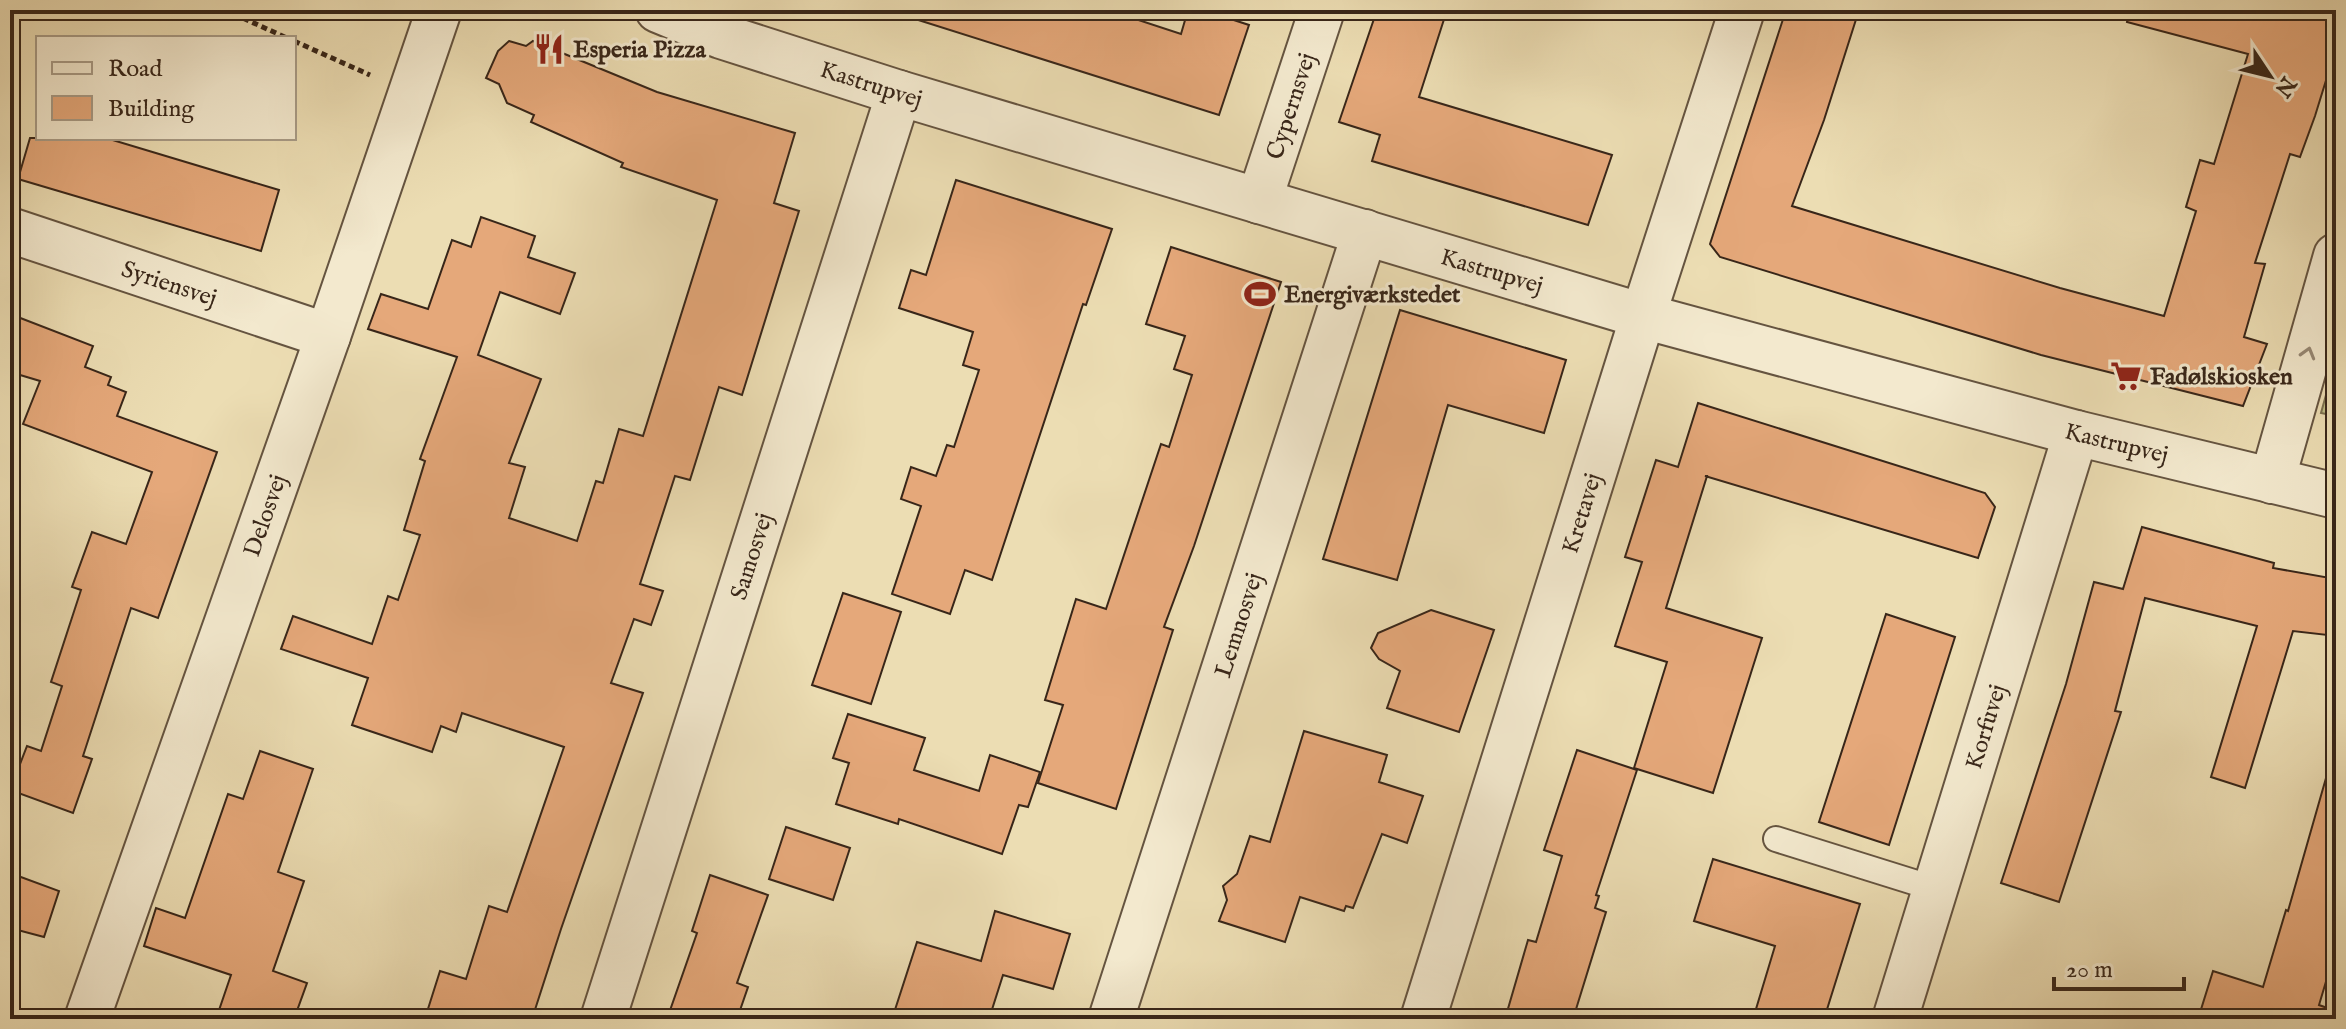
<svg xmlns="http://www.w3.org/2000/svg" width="2346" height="1029" viewBox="0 0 2346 1029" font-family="'IM FELL English',serif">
  <rect width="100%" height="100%" fill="#ecddb3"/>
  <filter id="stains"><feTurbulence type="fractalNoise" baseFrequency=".0025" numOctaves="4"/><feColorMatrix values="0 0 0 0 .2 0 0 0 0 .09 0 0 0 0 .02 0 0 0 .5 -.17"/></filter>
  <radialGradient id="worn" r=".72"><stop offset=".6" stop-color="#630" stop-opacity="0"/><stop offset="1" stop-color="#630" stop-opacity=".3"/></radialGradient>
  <!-- green -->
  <polygon fill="#c0be87" stroke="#7c7250" stroke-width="2" points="2336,359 2336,416 2321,413"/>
  <!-- building -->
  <g fill="#e5a87a" stroke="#382619" stroke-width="2">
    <polygon points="913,10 1108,10 1181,34 1188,10 1203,10 1249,25 1219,115 912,18"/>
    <polygon points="1377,10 1447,10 1419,97 1612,155 1588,225 1372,161 1380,135 1339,122"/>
    <polygon points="1786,10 1859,10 1824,120 1792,206 2060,288 2164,316 2196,211 2186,207 2200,160 2214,164 2248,54 2127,22 2129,10 2336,10 2336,48 2315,116 2300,157 2290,154 2255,263 2265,264 2244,337 2267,344 2243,406 2041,355 1720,257 1710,244"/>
    <polygon points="509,41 526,46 533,41 657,92 795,133 774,203 799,211 742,395 719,387 690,480 675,476 640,584 663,591 651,625 634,619 611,683 643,693 561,929 532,1019 448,1019 427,1012 440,971 466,979 489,906 507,912 564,747 462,713 456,732 441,726 432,752 352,725 368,678 281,649 293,616 372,644 388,596 398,600 420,535 404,530 425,461 420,459 457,357 368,329 381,294 428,309 452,240 471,247 481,217 535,236 528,257 575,273 560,314 500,292 478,355 541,379 509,463 525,467 509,518 577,541 596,481 603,483 619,429 643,436 717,200 621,167 623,163 531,122 534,115 507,103 499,84 486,78 498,51"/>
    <polygon points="30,138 106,138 279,190 261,251 18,179"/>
    <polygon points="956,180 1112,229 1086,305 1083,304 992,580 965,570 950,614 892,594 921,506 901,499 911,467 936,476 947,445 954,447 979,370 963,365 973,332 899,308 911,270 926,275"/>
    <polygon points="1171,247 1281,282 1194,546 1164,627 1173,630 1116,809 1038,783 1063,705 1045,700 1076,599 1106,609 1161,444 1169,447 1192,375 1174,369 1185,336 1146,324"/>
    <polygon points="1400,310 1566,360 1544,433 1448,405 1397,580 1323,559"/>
    <polygon points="10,314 93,346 85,367 111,377 108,385 126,392 117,416 217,452 158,618 131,608 83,756 92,759 73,813 10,790 27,746 41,751 62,686 51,682 81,590 72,587 92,532 126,544 152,472 23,424 40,381 10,372"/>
    <polygon points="1698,403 1985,493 1995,507 1978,558 1705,476 1707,476 1666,608 1762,638 1713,793 1634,768 1667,662 1615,646 1642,562 1625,557 1656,460 1678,467"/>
    <polygon points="2142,527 2274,563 2273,568 2336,579 2336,636 2293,631 2245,788 2211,777 2257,626 2145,598 2115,711 2121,712 2059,902 2001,883 2066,684 2094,582 2123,589"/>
    <polygon points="843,593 901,612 871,704 812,685"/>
    <polygon points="1431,610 1494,630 1459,732 1387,708 1400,671 1379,659 1371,648 1378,633"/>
    <polygon points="1886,614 1955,637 1889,845 1819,822"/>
    <polygon points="848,714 925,738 914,770 979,791 990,755 1040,772 1028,807 1019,805 1002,854 899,819 898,824 836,804 849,763 833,758"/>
    <polygon points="1304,731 1387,755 1379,782 1423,796 1407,843 1382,834 1353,908 1346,906 1344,911 1300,897 1285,942 1219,921 1227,900 1223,886 1237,874 1250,836 1270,842"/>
    <polygon points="1577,750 1637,770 1596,895 1599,896 1595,908 1606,912 1573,1019 1505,1019 1528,940 1536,942 1562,856 1544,850"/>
    <polygon points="260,751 313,769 278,872 304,881 273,971 307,983 294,1019 216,1019 231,975 144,946 156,908 185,918 228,794 243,799"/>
    <polygon points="2326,778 2336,779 2336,948 2319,1005 2336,1011 2336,1019 2198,1019 2213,971 2263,987 2286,910 2288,911"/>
    <polygon points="786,827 850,848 833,900 769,879"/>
    <polygon points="1713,859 1860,904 1824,1019 1753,1019 1775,946 1694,921"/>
    <polygon points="10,873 59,891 44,937 10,928"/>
    <polygon points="710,875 768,895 737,983 748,987 737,1019 667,1019 697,933 692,931"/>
    <polygon points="995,911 1070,934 1053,989 1003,975 989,1019 892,1019 917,942 981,961"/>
  </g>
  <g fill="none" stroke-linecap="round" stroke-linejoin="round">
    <defs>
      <polyline id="service" points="1776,839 1936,889"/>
      <g id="minor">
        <path id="s1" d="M1259,201l63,-191"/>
        <path id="s2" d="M10,230l318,106"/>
        <polyline points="2272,481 2336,256"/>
        <path id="s3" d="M87,1019l241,-683 111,-326"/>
        <path id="s4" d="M603,1019l296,-926"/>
        <path id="s5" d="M1111,1019l254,-787"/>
        <path id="s6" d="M1423,1019l220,-703 99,-306"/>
        <path id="s7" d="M1895,1019l181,-586"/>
      </g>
      <g id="tertiary">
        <path id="s8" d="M658,10l63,26 178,57 744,223 433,117 260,63"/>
      </g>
    </defs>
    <!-- service casing -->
    <use href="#service" stroke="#655440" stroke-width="28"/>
    <!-- minor casing -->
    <use href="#minor" stroke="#655440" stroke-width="48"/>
    <!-- tertiary casing -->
    <use href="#tertiary" stroke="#655440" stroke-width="48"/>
    <!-- path -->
    <g stroke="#382619" stroke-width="5" stroke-dasharray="6 4" stroke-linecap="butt">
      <polyline points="225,10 287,38"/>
      <polyline points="294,41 370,75"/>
    </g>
    <!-- service -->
    <use href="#service" stroke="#f3e9ce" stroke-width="24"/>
    <!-- minor -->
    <use href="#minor" stroke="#f3e9ce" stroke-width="44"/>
    <!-- tertiary -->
    <use href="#tertiary" stroke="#f3e9ce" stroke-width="44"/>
  </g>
  <!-- one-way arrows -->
  <defs><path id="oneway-chevron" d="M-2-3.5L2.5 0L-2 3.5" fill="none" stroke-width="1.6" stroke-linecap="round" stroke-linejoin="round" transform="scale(2)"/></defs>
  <use stroke="#968874" href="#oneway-chevron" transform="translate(2308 353) rotate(-74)"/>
  <!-- icons -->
  <defs>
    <symbol id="restaurant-bare" viewBox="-9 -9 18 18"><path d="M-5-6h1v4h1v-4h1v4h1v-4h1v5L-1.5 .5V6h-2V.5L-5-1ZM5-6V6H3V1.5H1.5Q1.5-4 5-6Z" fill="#8f2418" stroke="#f3e9ce" stroke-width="2.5" paint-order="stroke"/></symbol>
    <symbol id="stadium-bare" viewBox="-9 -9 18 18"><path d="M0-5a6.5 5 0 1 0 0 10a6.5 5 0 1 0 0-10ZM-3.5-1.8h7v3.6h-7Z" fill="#8f2418" stroke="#f3e9ce" stroke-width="2.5" paint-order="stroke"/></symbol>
    <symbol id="supermarket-bare" viewBox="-9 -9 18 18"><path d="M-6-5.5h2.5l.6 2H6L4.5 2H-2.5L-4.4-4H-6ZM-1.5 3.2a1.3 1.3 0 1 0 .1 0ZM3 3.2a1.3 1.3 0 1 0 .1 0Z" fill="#8f2418" stroke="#f3e9ce" stroke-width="2.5" paint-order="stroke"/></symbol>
  </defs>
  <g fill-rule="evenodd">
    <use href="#restaurant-bare" x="527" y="27" width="44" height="44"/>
    <use href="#stadium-bare" x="1238" y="272" width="44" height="44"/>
    <use href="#supermarket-bare" x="2104" y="354" width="44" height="44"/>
  </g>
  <g text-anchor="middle" stroke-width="6" stroke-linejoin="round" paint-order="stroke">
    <!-- poi labels -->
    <g font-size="24" font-weight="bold" fill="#382619" stroke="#f3e9ce" text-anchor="start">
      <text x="573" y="57">Esperia Pizza</text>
      <text x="1284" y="302">Energiværkstedet</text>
      <text x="2150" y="384">Fadølskiosken</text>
    </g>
    <!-- street labels -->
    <g font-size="24" fill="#382619" stroke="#f3e9ce">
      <text dy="8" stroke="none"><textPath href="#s8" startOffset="226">Kastrupvej</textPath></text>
      <text dy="8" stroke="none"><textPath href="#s1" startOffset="100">Cypernsvej</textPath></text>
      <text dy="8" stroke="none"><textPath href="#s8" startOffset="874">Kastrupvej</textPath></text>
      <text dy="8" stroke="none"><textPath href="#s2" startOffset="168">Syriensvej</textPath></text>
      <text dy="8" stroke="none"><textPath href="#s8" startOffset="1522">Kastrupvej</textPath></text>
      <text dy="8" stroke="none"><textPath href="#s6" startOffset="530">Kretavej</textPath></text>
      <text dy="8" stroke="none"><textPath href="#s3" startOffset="534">Delosvej</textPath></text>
      <text dy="8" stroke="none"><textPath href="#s4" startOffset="486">Samosvej</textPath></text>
      <text dy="8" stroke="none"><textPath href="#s5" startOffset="414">Lemnosvej</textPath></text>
      <text dy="8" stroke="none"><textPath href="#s7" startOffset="306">Korfuvej</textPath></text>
    </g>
  </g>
  <!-- margin -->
  <rect width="2346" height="1029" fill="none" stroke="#ecddb3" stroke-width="40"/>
  <rect x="12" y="12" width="2322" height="1005" fill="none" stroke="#382619" stroke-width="4"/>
  <rect x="20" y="20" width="2306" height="989" fill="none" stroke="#382619" stroke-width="2"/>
  <!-- legend -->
  <rect x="36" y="36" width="260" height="104" fill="#f3e9ce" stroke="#a89b86" stroke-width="2"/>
  <rect x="52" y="62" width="40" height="12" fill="#f3e9ce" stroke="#a89b86" stroke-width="2"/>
  <text x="108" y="76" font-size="24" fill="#382619">Road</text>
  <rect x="52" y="96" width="40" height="24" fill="#e5a87a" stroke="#a89b86" stroke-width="2"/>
  <text x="108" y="116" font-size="24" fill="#382619">Building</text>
  <!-- north arrow -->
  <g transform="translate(2270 76) rotate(125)" stroke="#f3e9ce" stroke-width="6" paint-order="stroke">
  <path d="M0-6L14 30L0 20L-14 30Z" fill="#382619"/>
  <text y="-12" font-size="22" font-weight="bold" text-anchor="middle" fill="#382619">N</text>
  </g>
  <!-- scale -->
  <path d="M2054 977v12h130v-12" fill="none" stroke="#382619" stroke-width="4"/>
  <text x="2066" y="977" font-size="24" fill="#382619" stroke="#f3e9ce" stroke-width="6" paint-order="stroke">20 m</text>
  <rect width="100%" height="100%" filter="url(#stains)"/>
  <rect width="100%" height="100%" fill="url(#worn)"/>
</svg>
